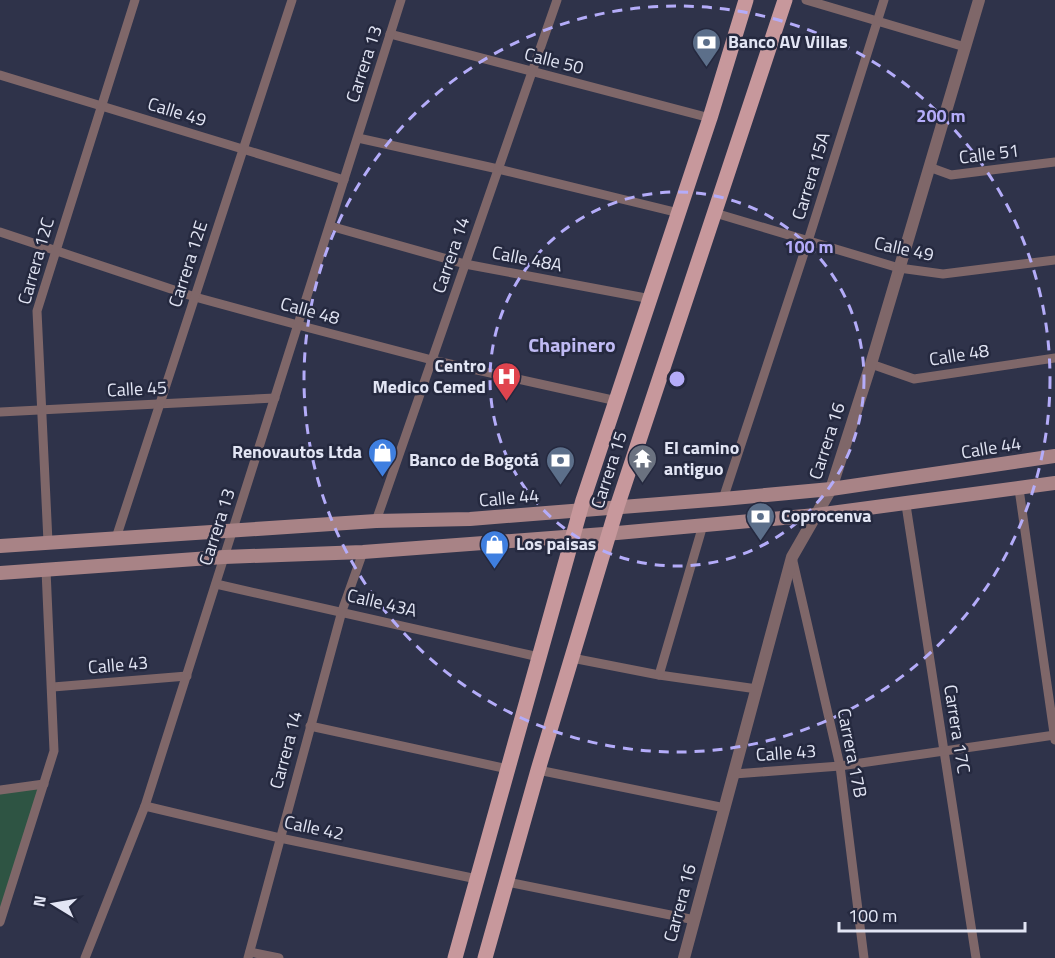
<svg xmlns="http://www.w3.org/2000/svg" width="1055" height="958" viewBox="0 0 1055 958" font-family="'Titillium Web',sans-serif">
  <rect width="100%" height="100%" fill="#2f334a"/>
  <!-- green -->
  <polygon fill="#2e5443" points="44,784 0,919 0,789"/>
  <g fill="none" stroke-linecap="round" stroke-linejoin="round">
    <!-- minor -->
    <g stroke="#7f6769" stroke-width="9">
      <polyline points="806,0 965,47"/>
      <polyline points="390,34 710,118"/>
      <polyline points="0,75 344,180"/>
      <polyline points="358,138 498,169 679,213"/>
      <polyline points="929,167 951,175 1055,162"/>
      <polyline points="715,213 899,268 943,274 1055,260"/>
      <polyline points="330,226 465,264 651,299"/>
      <polyline points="0,232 195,297 298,325 432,360 617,401"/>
      <polyline points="871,364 914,379 1055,358"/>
      <polyline points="0,412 275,398"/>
      <polyline points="1019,489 1055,740"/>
      <polyline points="723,499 808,241 884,0"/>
      <polyline points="906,505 976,958"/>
      <polyline points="376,521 557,0"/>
      <polyline points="116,538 292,0"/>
      <polyline points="48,542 37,311 135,0"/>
      <polyline points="792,557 840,766 864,958"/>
      <polyline points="216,584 539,657"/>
      <polyline points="572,658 659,675 757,689"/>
      <polyline points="659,675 703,525"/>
      <polyline points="53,687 187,676"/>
      <polyline points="310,726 508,769"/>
      <polyline points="538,770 725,808"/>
      <polyline points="734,774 840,766 1055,735"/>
      <polyline points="0,790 44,784"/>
      <polyline points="145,806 280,838 477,879"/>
      <polyline points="507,882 695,920"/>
      <polyline points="0,922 54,751 46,570"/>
      <polyline points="250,952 279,958"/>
      <polyline points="85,958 145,806 401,0"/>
      <polyline points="248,958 342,611 363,552"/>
    </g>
    <!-- tertiary -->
    <polyline stroke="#7f6769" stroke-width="12" points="684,958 792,557 831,489 871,364 979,0"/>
    <!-- secondary -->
    <g stroke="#a88386" stroke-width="14">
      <polyline points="0,546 376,521 470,519 723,499 831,489 1055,456"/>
      <polyline points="0,573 224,557 363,552 617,533 816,515 1055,483"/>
    </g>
    <!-- primary -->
    <g stroke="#c7989c" stroke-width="15">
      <polyline points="455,958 583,500 710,118 746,0"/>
      <polyline points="485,958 538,770 617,507 785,0"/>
    </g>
  </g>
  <!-- distance rings -->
  <g fill="none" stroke="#b4acf9" stroke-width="3" stroke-dasharray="10 8">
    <circle cx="677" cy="379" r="187"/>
    <circle cx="677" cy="379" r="373"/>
  </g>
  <!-- icons -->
  <defs>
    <symbol id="bank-pin" viewBox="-11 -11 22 30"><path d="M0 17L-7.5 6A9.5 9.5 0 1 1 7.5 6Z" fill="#5c6f8a" stroke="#25293f"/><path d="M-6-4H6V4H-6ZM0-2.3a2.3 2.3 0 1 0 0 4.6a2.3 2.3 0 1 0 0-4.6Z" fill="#fff"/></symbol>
    <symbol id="hospital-pin" viewBox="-11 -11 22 30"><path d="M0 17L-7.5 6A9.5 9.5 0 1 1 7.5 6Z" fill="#e0444e" stroke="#25293f"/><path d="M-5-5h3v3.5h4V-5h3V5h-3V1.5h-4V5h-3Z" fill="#fff"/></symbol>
    <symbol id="shop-pin" viewBox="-11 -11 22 30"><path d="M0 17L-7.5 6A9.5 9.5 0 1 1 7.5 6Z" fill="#3f7fe0" stroke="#25293f"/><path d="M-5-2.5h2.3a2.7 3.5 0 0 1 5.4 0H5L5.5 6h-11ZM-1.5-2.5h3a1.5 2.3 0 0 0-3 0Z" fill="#fff"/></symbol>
    <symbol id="temple-pin" viewBox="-11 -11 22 30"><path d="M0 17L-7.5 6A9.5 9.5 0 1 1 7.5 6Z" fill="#6b7280" stroke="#25293f"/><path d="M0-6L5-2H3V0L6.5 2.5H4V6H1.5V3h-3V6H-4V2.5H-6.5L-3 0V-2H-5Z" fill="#fff"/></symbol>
  </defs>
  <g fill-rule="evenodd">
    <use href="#bank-pin" x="690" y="26" width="33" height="45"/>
    <use href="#hospital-pin" x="490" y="360" width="33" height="45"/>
    <use href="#shop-pin" x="366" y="436" width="33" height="45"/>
    <use href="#temple-pin" x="626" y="442" width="33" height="45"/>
    <use href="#bank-pin" x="544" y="444" width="33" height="45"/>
    <use href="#bank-pin" x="744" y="500" width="33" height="45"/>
    <use href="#shop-pin" x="478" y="528" width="33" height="45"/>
  </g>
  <g text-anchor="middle" stroke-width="5" stroke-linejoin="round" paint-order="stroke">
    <!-- poi labels -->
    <g font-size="18" font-weight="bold" fill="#e2e5f4" stroke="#25293f" text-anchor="start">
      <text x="728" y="48">Banco AV Villas</text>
      <text x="486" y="372" text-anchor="end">Centro<tspan x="486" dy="21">Medico Cemed</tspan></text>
      <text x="664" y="454">El camino<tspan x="664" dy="21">antiguo</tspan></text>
      <text x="362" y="458" text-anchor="end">Renovautos Ltda</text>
      <text x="539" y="466" text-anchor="end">Banco de Bogotá</text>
      <text x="781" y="522">Coprocenva</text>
      <text x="516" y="550">Los paisas</text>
    </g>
    <!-- street labels -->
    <g font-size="18" fill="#e2e5f4" stroke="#25293f">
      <text transform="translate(554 61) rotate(14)" y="6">Calle 50</text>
      <text transform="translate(364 64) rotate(-72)" y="6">Carrera 13</text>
      <text transform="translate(177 112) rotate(17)" y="6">Calle 49</text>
      <text transform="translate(989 154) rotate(-7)" y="6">Calle 51</text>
      <text transform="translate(811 176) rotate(-73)" y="6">Carrera 15A</text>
      <text transform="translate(904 249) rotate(12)" y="6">Calle 49</text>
      <text transform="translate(451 255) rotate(-71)" y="6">Carrera 14</text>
      <text transform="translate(527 259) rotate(11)" y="6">Calle 48A</text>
      <text transform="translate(36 261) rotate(-74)" y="6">Carrera 12C</text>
      <text transform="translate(188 264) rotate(-72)" y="6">Carrera 12E</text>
      <text transform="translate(310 311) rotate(15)" y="6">Calle 48</text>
      <text transform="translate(959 355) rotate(-9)" y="6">Calle 48</text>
      <text transform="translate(137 389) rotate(-3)" y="6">Calle 45</text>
      <text transform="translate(827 441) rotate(-72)" y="6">Carrera 16</text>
      <text transform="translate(991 448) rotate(-9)" y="6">Calle 44</text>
      <text transform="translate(609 470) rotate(-72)" y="6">Carrera 15</text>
      <text transform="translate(509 498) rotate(-5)" y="6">Calle 44</text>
      <text transform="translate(217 527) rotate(-72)" y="6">Carrera 13</text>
      <text transform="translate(382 603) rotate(13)" y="6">Calle 43A</text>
      <text transform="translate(118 665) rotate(-5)" y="6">Calle 43</text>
      <text transform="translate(957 729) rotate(81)" y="6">Carrera 17C</text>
      <text transform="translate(286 750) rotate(-75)" y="6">Carrera 14</text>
      <text transform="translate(786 753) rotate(-4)" y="6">Calle 43</text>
      <text transform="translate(852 753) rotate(79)" y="6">Carrera 17B</text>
      <text transform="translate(314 828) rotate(12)" y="6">Calle 42</text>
      <text transform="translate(680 903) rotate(-75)" y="6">Carrera 16</text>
    </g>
    <!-- neighbourhood labels -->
    <g font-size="20" font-weight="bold" fill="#c0bbf4" stroke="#25293f">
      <text x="572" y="352">Chapinero</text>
    </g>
  </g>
  <circle cx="677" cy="379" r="9" fill="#b4acf9" stroke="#25293f" stroke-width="3"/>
  <g font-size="18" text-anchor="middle" font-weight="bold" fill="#b4acf9" stroke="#25293f" stroke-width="5" stroke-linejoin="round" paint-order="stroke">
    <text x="941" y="122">200 m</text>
    <text x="809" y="253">100 m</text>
  </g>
  <!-- north arrow -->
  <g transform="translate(54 904) rotate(281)" stroke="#25293f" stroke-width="4.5" paint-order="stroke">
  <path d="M0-4.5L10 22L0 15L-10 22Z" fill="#e2e5f4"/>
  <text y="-9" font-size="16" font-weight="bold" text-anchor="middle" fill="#e2e5f4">N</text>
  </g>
  <!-- scale -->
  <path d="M839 922v9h186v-9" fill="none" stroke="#e2e5f4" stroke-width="3"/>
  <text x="848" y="922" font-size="18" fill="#e2e5f4" stroke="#25293f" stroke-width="4.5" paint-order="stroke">100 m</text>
</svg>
